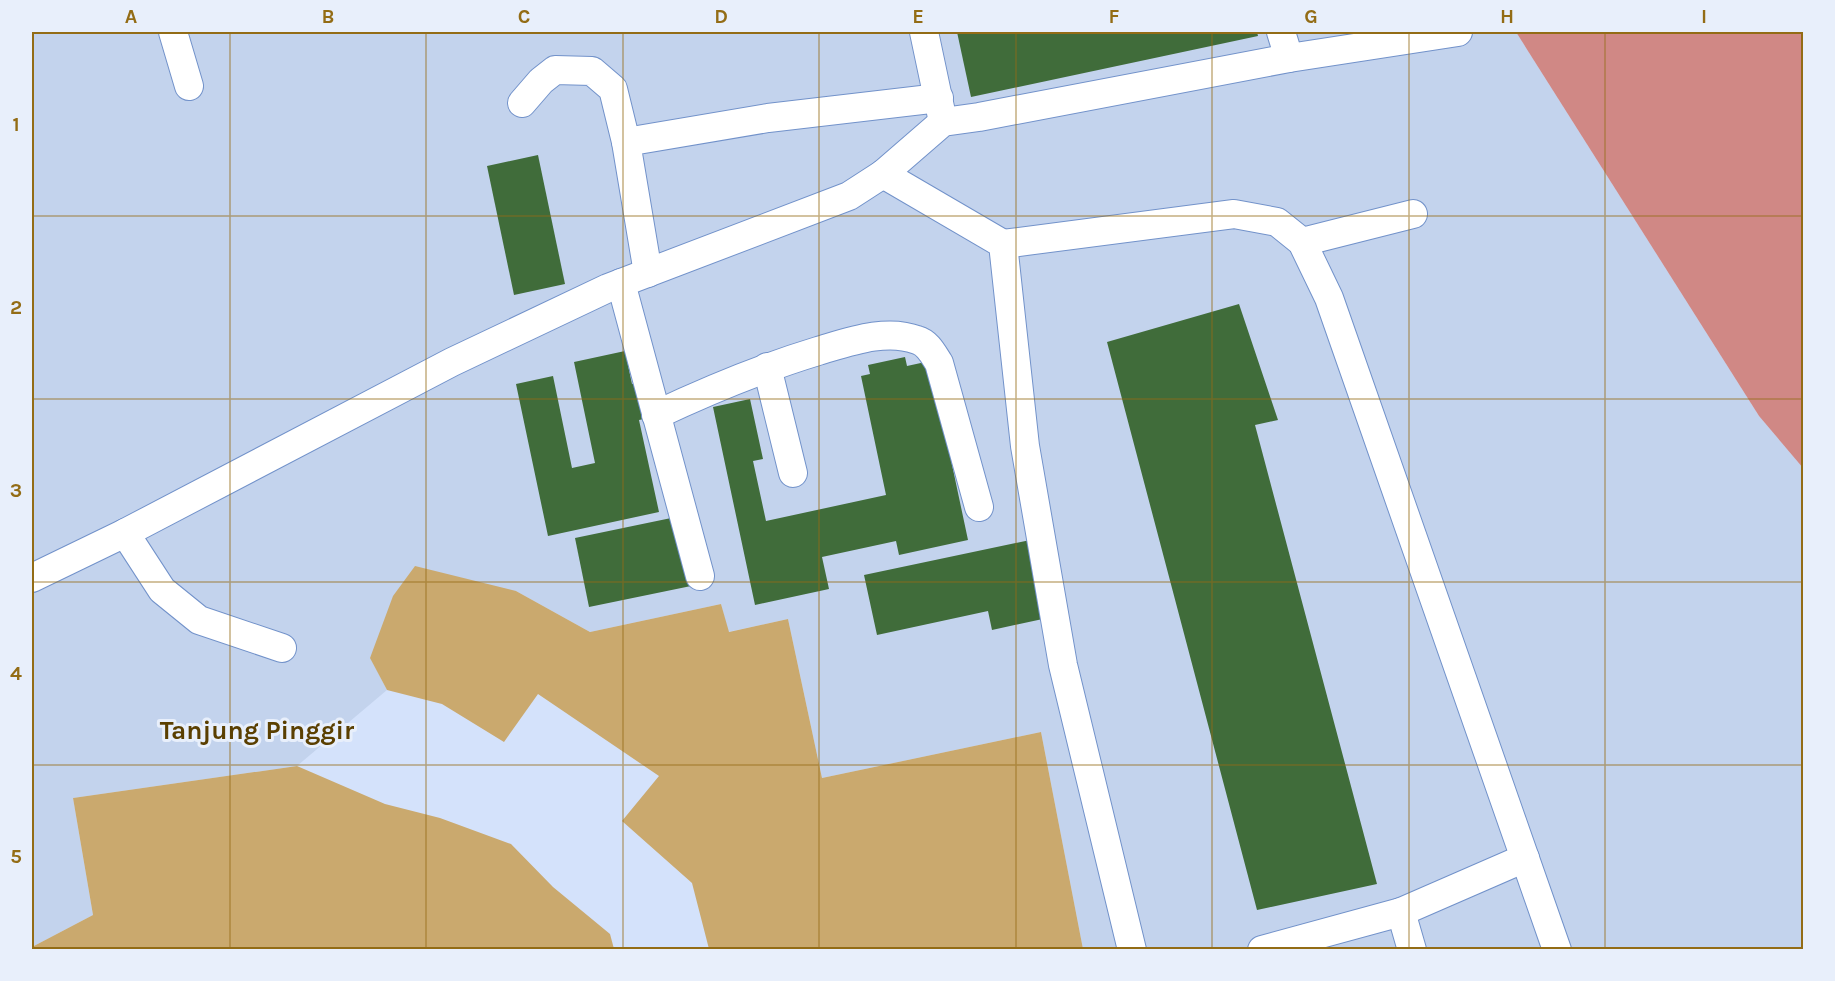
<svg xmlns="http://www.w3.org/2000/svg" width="1835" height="981" viewBox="0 0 1835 981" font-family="Karla,sans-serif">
  <rect width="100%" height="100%" fill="#d4e2fb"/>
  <!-- built -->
  <polygon fill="#c3d3ed" points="32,32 1516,32 1759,416 1803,468 1803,949 1083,949 1041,732 822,778 788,619 728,632 721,604 590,632 516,591 370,657 387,690 297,766 73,798 93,915 32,947"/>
  <!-- green -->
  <g fill="#caa96e">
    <polygon points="415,566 516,591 590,632 721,604 729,632 788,619 822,778 1041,732 1083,949 709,949 692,883 622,821 659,776 538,694 504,742 442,704 387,690 370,658 393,596"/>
    <polygon points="297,766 385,804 440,818 511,844 553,887 610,934 614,949 32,949 32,947 93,915 73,798"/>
  </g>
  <!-- water -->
  <polygon fill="#d08885" points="1516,32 1803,32 1803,468 1759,416"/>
  <!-- building -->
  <g fill="#406c3a">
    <polygon points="957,32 1257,32 1258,36 971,97"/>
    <polygon points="538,155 565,284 514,295 487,166"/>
    <polygon points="1239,304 1278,420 1255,425 1377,884 1257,910 1107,342"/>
    <polygon points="625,351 632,384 641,382 649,418 639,420 659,512 548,536 516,384 553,376 572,468 595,463 574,362"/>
    <polygon points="905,357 907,366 930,361 968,540 899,555 896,541 822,557 829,589 755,605 713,407 750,399 763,459 753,461 766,521 886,495 861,376 870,374 868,365"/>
    <polygon points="676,517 691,586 589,607 575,538"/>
    <polygon points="1035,539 1052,617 992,630 988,611 877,635 864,575"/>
  </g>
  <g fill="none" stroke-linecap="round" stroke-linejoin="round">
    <defs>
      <g id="minor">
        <polyline points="173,32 189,86"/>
        <polyline points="924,32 942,117"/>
        <polyline points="1289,58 1458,32"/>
        <polyline points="522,103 541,81 555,70 592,71 613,89 626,142"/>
        <polyline points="883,174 1003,244 1025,446 1063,665 1132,950"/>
        <polyline points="1302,242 1413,214"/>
        <polyline points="1003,244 1234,214 1277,222 1302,242 1329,298 1557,950"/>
        <polyline points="648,273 626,142 768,118 939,98"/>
        <polyline points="621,283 700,576"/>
        <polyline points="767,367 793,473"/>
        <path d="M656,415c53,-25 106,-47 162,-64 31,-9 68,-23 99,-11 11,3 16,14 22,23l40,144"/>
        <polyline points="125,533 162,590 199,620 282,648"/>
        <polyline points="32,578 125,533 452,362 608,288 849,196 883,174 943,122 979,117 1289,58 1281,32"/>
        <polyline points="1401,912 1412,950"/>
        <polyline points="1262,950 1401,912 1525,858"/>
      </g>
    </defs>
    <!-- minor casing -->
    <use href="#minor" stroke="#7292ca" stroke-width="30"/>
    <!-- minor -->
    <use href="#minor" stroke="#fff" stroke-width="28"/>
  </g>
  <!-- grid -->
  <path fill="none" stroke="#936c15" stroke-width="1.5" stroke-opacity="0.55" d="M230,32v918M426,32v918M623,32v918M819,32v918M1016,32v918M1212,32v918M1409,32v918M1605,32v918M32,216h1772M32,399h1772M32,582h1772M32,765h1772"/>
  <g text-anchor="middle" stroke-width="6" stroke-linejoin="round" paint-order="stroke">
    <!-- district labels -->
    <g font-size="26" font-weight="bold" fill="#5a3f01" stroke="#e8effb">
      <text x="257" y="739">Tanjung Pinggir</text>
    </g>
  </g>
  <!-- border -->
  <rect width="1835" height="981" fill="none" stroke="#e8effb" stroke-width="66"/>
  <rect x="33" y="33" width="1769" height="915" fill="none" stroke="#936c15" stroke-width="2"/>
  <g font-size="20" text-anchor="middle" font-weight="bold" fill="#936c15">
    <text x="131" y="23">A</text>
    <text x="328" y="23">B</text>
    <text x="524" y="23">C</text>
    <text x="721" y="23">D</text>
    <text x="918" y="23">E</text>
    <text x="1114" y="23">F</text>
    <text x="1311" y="23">G</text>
    <text x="1507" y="23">H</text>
    <text x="1704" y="23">I</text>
    <text x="16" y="131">1</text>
    <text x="16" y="314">2</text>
    <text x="16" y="497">3</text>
    <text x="16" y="680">4</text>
    <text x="16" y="863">5</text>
  </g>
</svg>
